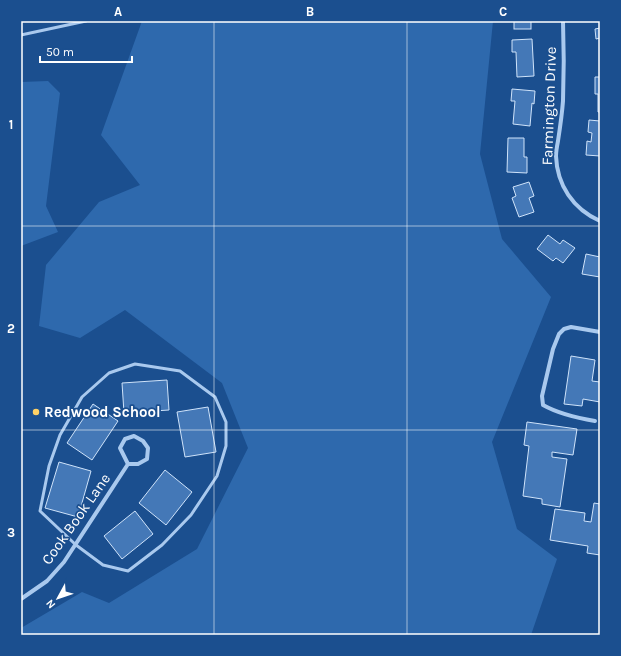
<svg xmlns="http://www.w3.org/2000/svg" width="621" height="656" viewBox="0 0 621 656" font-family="Karla,sans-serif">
  <rect width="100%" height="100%" fill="#1b4f8f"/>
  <!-- green -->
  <g fill="#2e69ad">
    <polygon points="142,21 493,21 480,154 502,239 551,297 492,442 517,529 557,559 531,635 21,635 21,628 82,592 109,603 197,549 248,448 222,383 125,310 80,338 39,326 46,265 99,202 140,185 101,135"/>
    <polygon points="48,81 60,93 46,206 58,232 21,246 21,82"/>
  </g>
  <!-- building -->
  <g fill="#4478b7" stroke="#cfe3fa">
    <rect x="514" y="21" width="17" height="8"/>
    <polygon points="600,28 600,43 600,38 596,39 595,29"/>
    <polygon points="532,39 534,76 517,77 516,52 512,52 512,40"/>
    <polygon points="595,77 600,77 600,112 598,112 598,94 595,94"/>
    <polygon points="512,89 535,91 534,104 532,103 530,126 513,124 515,101 511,101"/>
    <polygon points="589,120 600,121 600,156 586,155 587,141 591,142 592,133 588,132"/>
    <polygon points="508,138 524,138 524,157 527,157 527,173 507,172"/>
    <polygon points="529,182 534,196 529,198 534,212 519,217 512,198 516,196 513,187"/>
    <polygon points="548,235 560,244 563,240 575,248 563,263 556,258 553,261 537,249"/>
    <polygon points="586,254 600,257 600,277 582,274"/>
    <polygon points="571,356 595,360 592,381 600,382 600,402 583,399 582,406 564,404"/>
    <polygon points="167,380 169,410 124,413 122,383"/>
    <polygon points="93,404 118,421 92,460 67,443"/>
    <polygon points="208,407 216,452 185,457 177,412"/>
    <polygon points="527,422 577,429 573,455 552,452 552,457 567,459 560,507 542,504 542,499 523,496 529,446 524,445"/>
    <polygon points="59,462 91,471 78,517 45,508"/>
    <polygon points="165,470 192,492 166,525 139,503"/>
    <polygon points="594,503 600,504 600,555 587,553 588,546 550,540 555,509 585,513 584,521 591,522"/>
    <polygon points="135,511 153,534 122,559 104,536"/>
  </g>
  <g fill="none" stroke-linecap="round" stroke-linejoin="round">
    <!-- service -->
    <g stroke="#a9c9ee" stroke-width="3">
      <polyline points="21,35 86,21"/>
      <polygon points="135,364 180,371 215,397 226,422 226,446 217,476 191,515 162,545 128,571 103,565 76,545 40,511 49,466 60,435 82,397 109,373"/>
    </g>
    <!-- minor -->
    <g stroke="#a9c9ee" stroke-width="4">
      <path d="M563,21c1,27 1,53 0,80 -1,13 -3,27 -5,40 -1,5 -2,10 -2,15 1,29 17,53 44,65"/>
      <path d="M595,421c-18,-3 -36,-7 -52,-16l-1,-9 11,-47 6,-15 5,-5 7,-2 29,5"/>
      <polygon points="134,436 143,441 148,448 147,459 138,464 128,464 120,448 125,439"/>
      <polyline points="21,599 47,581 64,562 128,464"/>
    </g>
  </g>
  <!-- grid -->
  <path fill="none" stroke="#fff" stroke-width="1" stroke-opacity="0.55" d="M214,21v614M407,21v614M21,226h579M21,430h579"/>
  <!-- markers -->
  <circle fill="#ffd166" stroke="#1b4f8f" stroke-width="1.5" cx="36" cy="412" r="4"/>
  <g text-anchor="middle" stroke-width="3.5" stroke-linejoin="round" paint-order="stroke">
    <!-- street labels -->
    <g font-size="15" fill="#fff" stroke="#1b4f8f">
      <text transform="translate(549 106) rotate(-88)" y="5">Farmington Drive</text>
      <text transform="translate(76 519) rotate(-55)" y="5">Cook Book Lane</text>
    </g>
    <!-- poi labels -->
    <g font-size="15" font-weight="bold" fill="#fff" stroke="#1b4f8f" text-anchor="start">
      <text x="44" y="417">Redwood School</text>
    </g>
  </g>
  <!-- border -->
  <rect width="621" height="656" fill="none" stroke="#1b4f8f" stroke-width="44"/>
  <!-- north arrow -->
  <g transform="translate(58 598) rotate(230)" stroke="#1b4f8f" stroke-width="3" paint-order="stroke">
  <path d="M0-3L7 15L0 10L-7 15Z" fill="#ffffff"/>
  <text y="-6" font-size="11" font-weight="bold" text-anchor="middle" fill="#ffffff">N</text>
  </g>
  <!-- scale -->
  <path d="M40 56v6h92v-6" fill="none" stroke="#ffffff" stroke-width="2"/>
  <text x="46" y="56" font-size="12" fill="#ffffff" stroke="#1b4f8f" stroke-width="3" paint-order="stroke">50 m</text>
  <rect x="22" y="22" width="577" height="612" fill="none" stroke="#fff" stroke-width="1.5"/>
  <g font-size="13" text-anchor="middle" font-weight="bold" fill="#fff">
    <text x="118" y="16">A</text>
    <text x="310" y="16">B</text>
    <text x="503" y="16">C</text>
    <text x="11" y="129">1</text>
    <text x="11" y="333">2</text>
    <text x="11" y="537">3</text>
  </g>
</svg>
